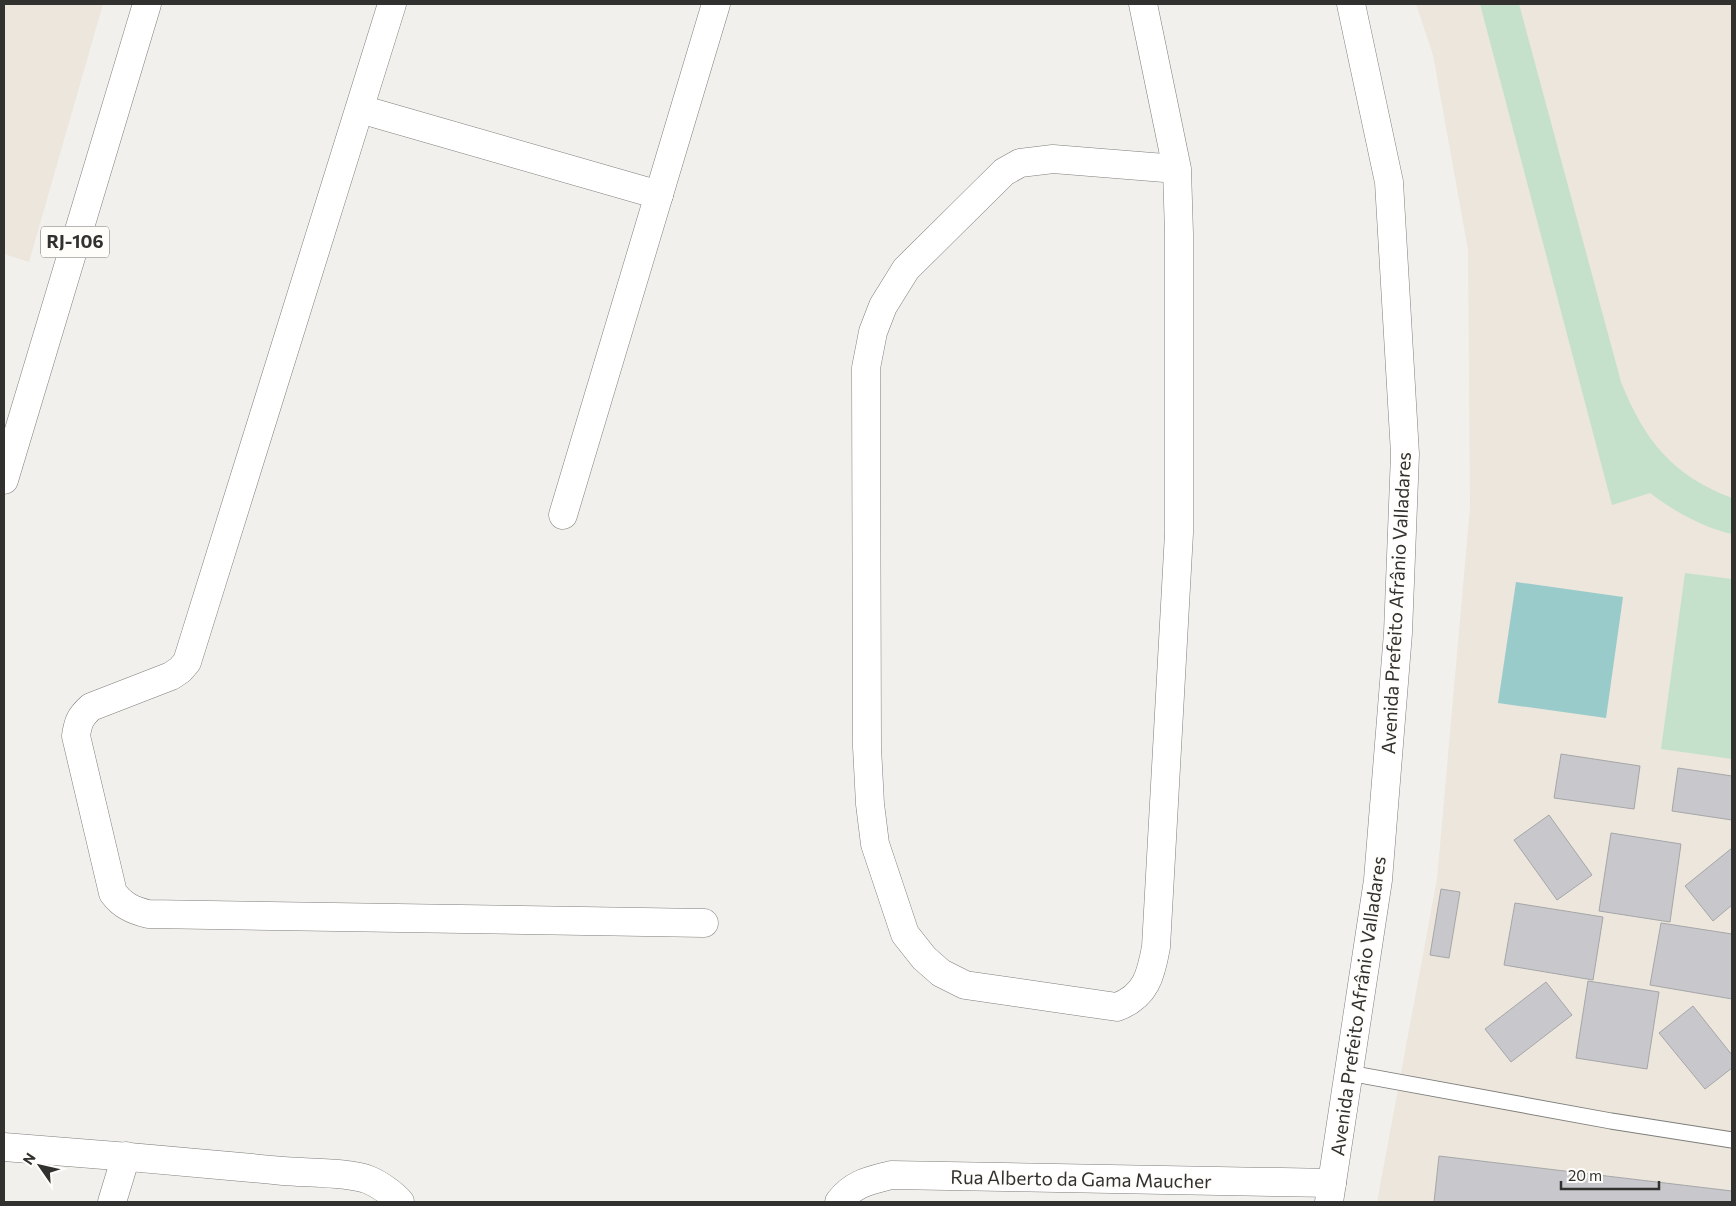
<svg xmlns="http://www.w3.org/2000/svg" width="1736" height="1206" viewBox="0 0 1736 1206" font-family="Commissioner,sans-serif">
  <rect width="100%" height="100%" fill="#f2f0ed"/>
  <!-- built -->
  <g fill="#ece6dc">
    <polygon points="4,4 103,4 29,262 4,254"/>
    <polygon points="1416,4 1732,4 1732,1202 1377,1202 1437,879 1470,507 1468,250 1433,55"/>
  </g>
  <!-- green -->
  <g fill="#c5e1cb">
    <path d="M1480,4h39l102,378c23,58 52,94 111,116v36c-30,-7 -57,-22 -82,-41l-38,12z"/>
    <polygon points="1685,573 1732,579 1732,759 1661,749"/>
  </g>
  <!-- water -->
  <polygon fill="#9acbcb" points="1516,582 1623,597 1606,718 1498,703"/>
  <!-- building -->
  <g fill="#c8c7cb" stroke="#a6a6a9">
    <polygon points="1561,754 1640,766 1634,809 1554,798"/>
    <polygon points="1678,768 1732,776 1732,820 1672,811"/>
    <polygon points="1549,815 1592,875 1557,900 1514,840"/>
    <polygon points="1611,833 1681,844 1670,922 1599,911"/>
    <polygon points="1732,848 1732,905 1713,921 1685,886"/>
    <polygon points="1441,889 1460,892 1449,958 1430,955"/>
    <polygon points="1515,903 1603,917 1593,980 1504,965"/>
    <polygon points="1661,923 1732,934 1732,999 1650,985"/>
    <polygon points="1588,981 1659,992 1647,1069 1576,1058"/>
    <polygon points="1546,982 1572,1015 1511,1062 1485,1029"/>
    <polygon points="1693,1006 1732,1055 1732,1068 1705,1089 1659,1033"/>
    <polygon points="1439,1156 1732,1191 1732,1202 1434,1202"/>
  </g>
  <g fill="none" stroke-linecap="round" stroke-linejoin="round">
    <defs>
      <polyline id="service" points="1349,1073 1611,1121 1732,1140"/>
      <g id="minor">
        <path d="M392,4l-205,658 -7,8 -9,6 -80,31c-11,10 -13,15 -15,29l37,157c9,12 19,17 35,21l556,9"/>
        <path d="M1143,4l34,165 2,65v299l-23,414c-5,28 -10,49 -39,60l-152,-22 -24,-12 -17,-15 -19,-24 -30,-90 -5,-40 -3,-57 -1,-379 7,-36 10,-26 23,-37 98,-97 16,-9 33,-4 124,10"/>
        <polyline points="360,109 659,195"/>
        <polyline points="563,515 716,4"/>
        <path d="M4,1147c93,7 186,15 279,24 23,2 67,1 86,9 10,4 24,14 31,22"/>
        <polyline points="112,1202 126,1156"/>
        <path d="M839,1202c15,-19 29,-21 52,-27l441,8"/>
      </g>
      <polyline id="tertiary" points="1329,1202 1378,880 1398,633 1405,454 1389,182 1351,4"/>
      <polyline id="trunk" points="4,480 147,4"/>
    </defs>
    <!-- service casing -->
    <use href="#service" stroke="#7f7e7b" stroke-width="17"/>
    <!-- minor casing -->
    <use href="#minor" stroke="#7f7e7b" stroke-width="29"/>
    <!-- tertiary casing -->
    <use href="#tertiary" stroke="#7f7e7b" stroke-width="29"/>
    <!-- trunk casing -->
    <use href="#trunk" stroke="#7f7e7b" stroke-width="29"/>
    <!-- service -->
    <use href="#service" stroke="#fff" stroke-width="15"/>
    <!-- minor -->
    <use href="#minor" stroke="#fff" stroke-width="28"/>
    <!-- tertiary -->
    <use href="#tertiary" stroke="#fff" stroke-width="28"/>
    <!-- trunk -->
    <use href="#trunk" stroke="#fff" stroke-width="28"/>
  </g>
  <g text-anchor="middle" stroke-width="4" stroke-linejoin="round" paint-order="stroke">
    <!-- shield labels -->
    <rect fill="#fffdfa" stroke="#6f6e6d" stroke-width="1" x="41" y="226.5" width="68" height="31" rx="4"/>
    <g font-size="18" font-weight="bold" fill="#313130">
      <text x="75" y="248">RJ-106</text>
    </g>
    <!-- street labels -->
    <g font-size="19" fill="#313130" stroke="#fffdfa">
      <text transform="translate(1396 603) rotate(-87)" y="7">Avenida Prefeito Afrânio Valladares</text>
      <text transform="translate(1358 1006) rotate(-82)" y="7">Avenida Prefeito Afrânio Valladares</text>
      <text transform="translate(1081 1179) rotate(1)" y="7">Rua Alberto da Gama Maucher</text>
    </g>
  </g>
  <!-- border -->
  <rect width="1736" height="1206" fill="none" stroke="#313130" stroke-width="10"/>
  <!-- north arrow -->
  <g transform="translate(40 1166) rotate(304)" stroke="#fffdfa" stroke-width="4" paint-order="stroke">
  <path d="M0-4L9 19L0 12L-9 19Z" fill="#313130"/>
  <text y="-8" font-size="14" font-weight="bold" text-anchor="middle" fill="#313130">N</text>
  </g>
  <!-- scale -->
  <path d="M1561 1181v8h98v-8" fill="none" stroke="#313130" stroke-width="2.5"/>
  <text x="1568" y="1181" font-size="15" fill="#313130" stroke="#fffdfa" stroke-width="4" paint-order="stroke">20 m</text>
</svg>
